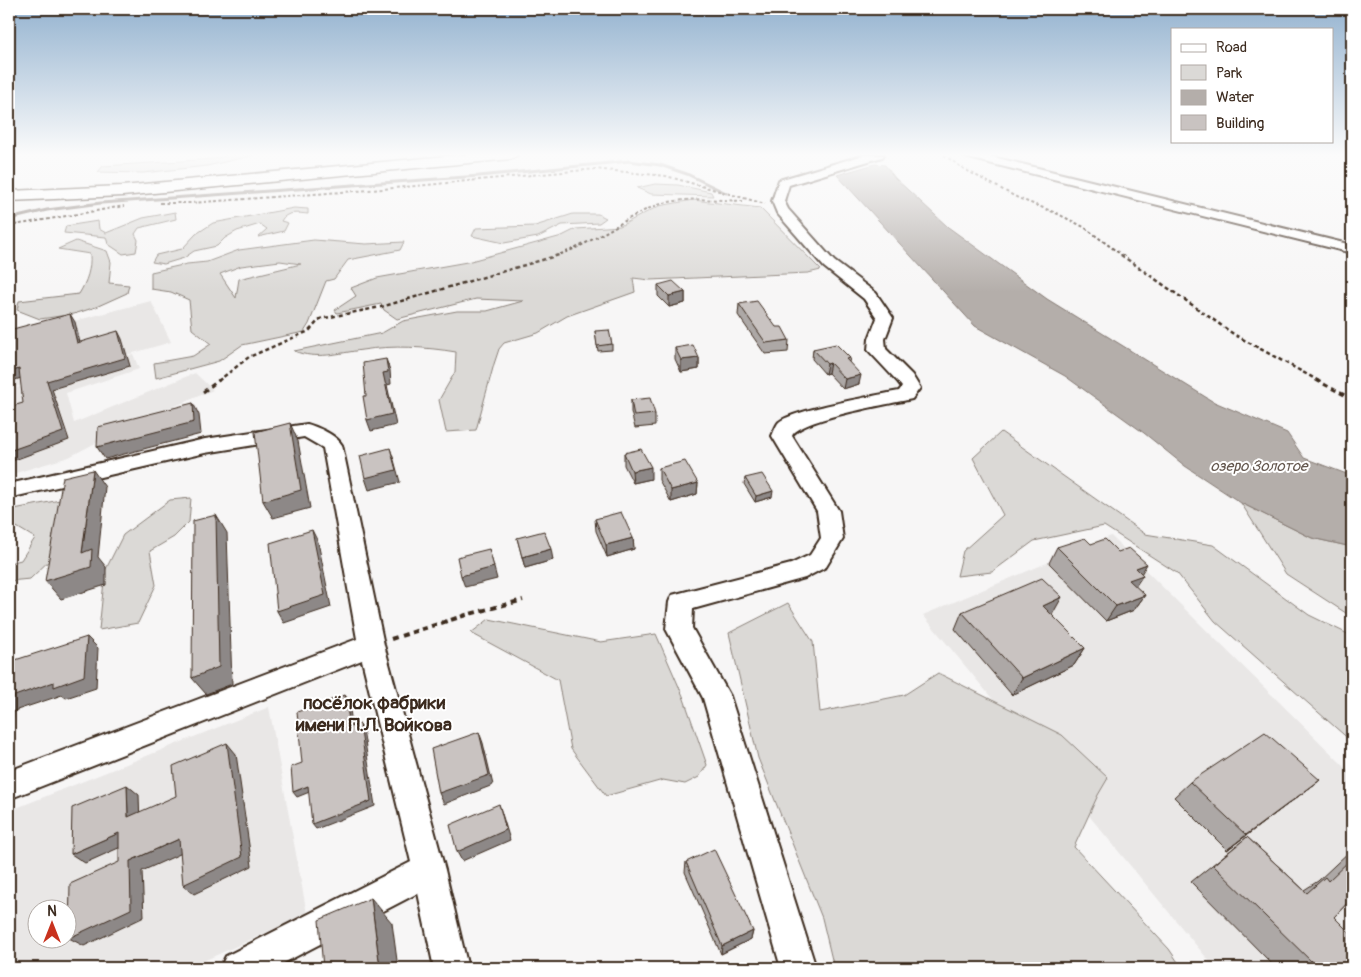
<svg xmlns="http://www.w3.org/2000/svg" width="1361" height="977" viewBox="0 0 1361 977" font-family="Pangolin,sans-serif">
  <rect width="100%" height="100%" fill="#f7f6f6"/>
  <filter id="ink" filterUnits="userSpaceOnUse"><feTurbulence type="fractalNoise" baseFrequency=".02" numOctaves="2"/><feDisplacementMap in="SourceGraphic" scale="10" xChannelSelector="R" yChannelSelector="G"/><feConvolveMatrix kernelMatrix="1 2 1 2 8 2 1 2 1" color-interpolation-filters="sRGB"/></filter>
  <g filter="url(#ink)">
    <!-- built -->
    <g fill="#e9e7e6" fill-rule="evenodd">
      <polygon points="151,301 171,342 9,389 9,338"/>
      <polygon points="133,354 139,369 66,393 74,423 195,373 213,390 126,427 69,457 9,475 9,390"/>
      <polygon points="1111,536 1352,774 1352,968 1215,968 923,615"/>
      <path d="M269,707l38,207 -119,54h-179v-157zM38,910h30v30h-30z"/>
    </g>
    <!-- green -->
    <g fill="#dbd9d6" stroke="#8b827a" fill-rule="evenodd">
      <polygon points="228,155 255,155 207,166 143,173 98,172 103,166 214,159"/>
      <polygon points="655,184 678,185 711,192 713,196 651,194 637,188"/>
      <path d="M693,200l67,8 61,62 -13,3 -158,7 -17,-2 2,14 -68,24 -29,17 -34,10 -5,6 -5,15 -18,66 -30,2 -7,-32 16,-28 1,-20c-30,-5 -63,-7 -94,-2 -23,3 -46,10 -68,1l88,-18 21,-12 54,-10h30l36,-10 -47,-2 -79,20 -13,-9 -3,-6 -44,9 -2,-3 21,-14 -5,-8 26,-10 90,-16 95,-26 14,-7 44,-3 39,-20z"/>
      <path d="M294,208l14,1v5c-10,-1 -22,-3 -27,7l7,2 -4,8 -26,6 9,-8 -7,-5 -23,7 -12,7 -8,8 -23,5 -10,7 -20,6 -12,-2 4,-7 26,-6 14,-15 17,-11z"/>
      <polygon points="175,212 176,219 139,228 135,234 138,240 136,252 123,254 108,244 106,237 64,233 66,226 98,221 99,229 106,233 143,218"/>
      <polygon points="573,214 598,214 606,218 599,223 562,225 538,237 504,243 472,236 476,228 535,226"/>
      <path d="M314,240l52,4 38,-2 -4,8 -52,10 -14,19 -8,2 -17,43 -5,8 -62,13 -23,16 -63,17 -2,-15 39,-7 18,-12 -19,-15 -3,-29 -18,-8 -20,-3v-17l36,-8 20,-2 32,-12zM280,261l21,3 -62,15 -3,19 -16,-24 21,-8z"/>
      <path d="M76,241l31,10 4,11 -2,21 20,2 -2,8 -31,14 -22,7 -34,5 -23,-9 2,-9 60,-7c8,-13 12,-25 11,-40l-32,-5z"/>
      <polygon points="1001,432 1145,534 1213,545 1309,615 1352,636 1352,742 1215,621 1177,573 1104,526 1034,541 992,572 957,576 963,551 1003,515 973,458"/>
      <polygon points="191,498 189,522 174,537 150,551 156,585 138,623 99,630 105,571 123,535 170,500"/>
      <polygon points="65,499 54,556 30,579 9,581 9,563 21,560 35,538 15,526 9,525 9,510"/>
      <polygon points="1241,503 1312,538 1352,547 1352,617 1286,574"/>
      <polygon points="788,603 813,642 820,712 904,695 938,673 1062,735 1108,778 1098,795 1074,847 1169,949 1182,968 834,968 822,918 758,758 729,633"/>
      <polygon points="489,619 601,642 656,634 683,696 707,765 699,777 685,784 663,780 606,796 571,749 558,680 471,633"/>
    </g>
    <!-- water -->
    <polygon fill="#b4aeaa" stroke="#847972" points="875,164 885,165 895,178 948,227 1047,299 1212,401 1287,433 1304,458 1352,476 1352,547 1312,538 1241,503 1185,466 1144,433 1065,376 975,326 837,175"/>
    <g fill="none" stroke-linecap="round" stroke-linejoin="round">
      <!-- stream -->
      <polyline stroke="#847972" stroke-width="3" points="9,219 47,210 101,203 479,176 629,161 660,165 687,174 726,193"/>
      <defs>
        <g id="minor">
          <path d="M864,155h20l-2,2 -93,28 -5,16 4,8 46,52 42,32 17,25 -8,21 1,10 26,26 8,13 -8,11c-22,5 -113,20 -120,37l47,75 4,28 -17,28 -21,11 -112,31 -1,19 38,68 86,272h-35l-78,-270 -37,-69 3,-27 3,-7 119,-31 19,-9 11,-17 -4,-27 -45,-75c2,-4 4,-11 7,-14 17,-13 95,-26 120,-31l3,-4 -4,-5 -30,-32 1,-11 8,-21 -13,-19 -40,-32 -47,-54 -5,-12 7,-21z"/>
          <polygon points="963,155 985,155 1352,245 1352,253 965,157"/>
          <path d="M307,424c11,3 29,11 35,21l42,200 61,225 23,98h-34l-16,-75 -144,75h-54l6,-12 185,-94 -49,-202 -353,139v-28l348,-132 -34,-191 -19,-11 -99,16 -196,45v-14l196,-45z"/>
        </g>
        <polygon id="major" points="458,155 518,155 511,159 122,196 9,201 9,191 122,186"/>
      </defs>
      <!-- minor casing -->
      <use href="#minor" stroke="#3b2a1e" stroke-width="4"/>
      <!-- major casing -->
      <use href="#major" stroke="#3b2a1e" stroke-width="3"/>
      <!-- path-far3 -->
      <g stroke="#3b2a1e" stroke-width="2" stroke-dasharray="3 2.5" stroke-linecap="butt">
        <polyline points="944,155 964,169 1018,198 1056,213 1084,227 1123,256"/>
        <polyline points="160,203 190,203 383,189 595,169 666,176 765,204"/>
        <polyline points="9,226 124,206"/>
        <path d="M555,256c36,-11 65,-36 100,-50 26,-10 61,-6 88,-5"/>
      </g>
      <!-- path-far2 -->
      <g stroke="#3b2a1e" stroke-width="2.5" stroke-dasharray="4 3" stroke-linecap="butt">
        <polyline points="1121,255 1235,335 1319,381"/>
        <polyline points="218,381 249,357 309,331 320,319 381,307 559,255"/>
      </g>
      <!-- path-far1 -->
      <g stroke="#3b2a1e" stroke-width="3" stroke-dasharray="5 4" stroke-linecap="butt">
        <polyline points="1316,380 1352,399"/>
        <polyline points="203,392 219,380"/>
      </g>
      <!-- path -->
      <polyline stroke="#3b2a1e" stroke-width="4" stroke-dasharray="6 4.5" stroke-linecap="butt" points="391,639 466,615 523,600"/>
      <!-- minor -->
      <use href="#minor" fill="#fff" fill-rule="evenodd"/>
      <!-- major -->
      <use href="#major" fill="#fff" fill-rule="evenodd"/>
    </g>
    <!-- wall -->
    <g fill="#ada8a6" stroke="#3b2a1e">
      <polygon points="658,285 685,292 685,303 669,307 658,296"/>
      <polygon points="739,304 776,327 789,340 788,352 765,354 738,315"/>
      <polygon points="595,331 612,344 612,350 598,351"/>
      <polygon points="675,348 699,358 699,369 681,372 675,359"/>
      <polygon points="813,349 850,358 849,362 859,384 843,389 828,373 825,374 812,359"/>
      <polygon points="631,400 655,414 655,426 635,428 631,412"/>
      <polygon points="624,453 651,479 633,483 624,465"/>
      <polygon points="659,468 698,483 697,494 671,502 659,480"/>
      <polygon points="745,478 772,497 755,502 744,484"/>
      <polygon points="595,519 633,538 634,549 607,557 596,531"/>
      <polygon points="517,538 553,560 525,568"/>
      <polygon points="1091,544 1143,575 1135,586 1145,595 1134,610 1106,621 1049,563 1057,547"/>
      <polygon points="962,612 1052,615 1085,648 1074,665 1012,695 955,629"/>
      <polygon points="1320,780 1227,850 1174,797 1190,782"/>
      <polygon points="1247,837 1304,890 1318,881 1352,849 1352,898 1334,917 1352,968 1276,968 1191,882"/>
      <polygon points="686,862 753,931 751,939 721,954 685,872"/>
    </g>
    <!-- shaded-wall -->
    <g fill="#8d8887" stroke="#3b2a1e">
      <polygon points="685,292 685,303 669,307 669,296"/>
      <polygon points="70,314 75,322 82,351 77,343"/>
      <polygon points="118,331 122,339 130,366 52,389 69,440 9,462 9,451 47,381"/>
      <polygon points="699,358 699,369 681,372 681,360"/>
      <polygon points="386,359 390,370 391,384 387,385 396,425 371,431 367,420 383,373"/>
      <polygon points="830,363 828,373 825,374 827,364"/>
      <polygon points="19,369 25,377 11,381 9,379 9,372"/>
      <polygon points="861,375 859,384 843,389 845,379"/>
      <polygon points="193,403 199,415 201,434 105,459 97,447"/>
      <polygon points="290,423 298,441 310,508 273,518 263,501"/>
      <polygon points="390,448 394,460 400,482 369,490 365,478"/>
      <polygon points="651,467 651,479 633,483 632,471"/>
      <polygon points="93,470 105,487 98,557 106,567 106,585 61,599 45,581 82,553"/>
      <polygon points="698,483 697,494 671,502 671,490"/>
      <polygon points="773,491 772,497 755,502 756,496"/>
      <polygon points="216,515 227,533 232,684 206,694 192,678"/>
      <polygon points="312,530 318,542 331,607 284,623 277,611"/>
      <polygon points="633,538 634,549 607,557 606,545"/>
      <polygon points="489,549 497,579 465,587 461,576"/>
      <polygon points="551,549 553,560 525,568 522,557"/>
      <polygon points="1147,564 1140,576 1143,575 1133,590 1119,595 1136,568"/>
      <polygon points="1145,595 1134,610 1106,621 1116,606"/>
      <polygon points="1062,597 1052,615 1043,606"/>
      <polygon points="87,637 98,648 96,688 66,698 62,695 14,711 13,718 9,719 9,698"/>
      <polygon points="1085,648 1074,665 1012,695 1022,678"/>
      <polygon points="345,695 349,701 353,733 350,727"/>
      <polygon points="360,724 363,729 375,806 316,829 312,824"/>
      <polygon points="479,732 483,743 493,785 444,804 439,793"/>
      <polygon points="227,743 236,754 252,866 194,894 183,885"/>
      <polygon points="1320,780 1300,795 1227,850 1246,835"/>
      <polygon points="127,785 139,795 140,826 128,817"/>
      <polygon points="308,786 312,791 297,797 293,792"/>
      <polygon points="499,804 510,840 462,861 457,852"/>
      <polygon points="119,833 132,842 85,863 71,854"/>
      <polygon points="179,839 191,849 142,871 144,917 84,946 69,938 130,861"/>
      <polygon points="371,898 392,923 398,968 380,968"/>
      <polygon points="753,931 751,939 721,954 722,946"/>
    </g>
    <!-- building -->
    <g fill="#c9c3c1" stroke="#3b2a1e">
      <polygon points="673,281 685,292 669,296 658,285"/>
      <polygon points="757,301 776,327 782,327 789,340 766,343 739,304"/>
      <polygon points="70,314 77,343 118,331 125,358 47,381 63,432 9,451 9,407 23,403 19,369 9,372 9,330"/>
      <polygon points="609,330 612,344 597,346 595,331"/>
      <polygon points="836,344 850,358 846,359 861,375 845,379 830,363 827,364 813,349"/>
      <polygon points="693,345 699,358 681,360 675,348"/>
      <polygon points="386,359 388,372 383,373 392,414 367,420 363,396 366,396 363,363"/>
      <polygon points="650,398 655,414 634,416 631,400"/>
      <polygon points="193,403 194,422 97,447 98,427"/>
      <polygon points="290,423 301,490 263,501 255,432"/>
      <polygon points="390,448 396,470 365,478 360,456"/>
      <polygon points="641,449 651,467 632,471 624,453"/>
      <polygon points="685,461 698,483 671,490 659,468"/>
      <polygon points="93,470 82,553 92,549 91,567 45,581 63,477"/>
      <polygon points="762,474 773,491 756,496 745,478"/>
      <polygon points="621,512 633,538 606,545 595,519"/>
      <polygon points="216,515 219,667 192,678 193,521"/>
      <polygon points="312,530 325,595 277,611 270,543"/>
      <polygon points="544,531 551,549 522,557 517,538"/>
      <polygon points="1085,538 1091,544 1105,539 1118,552 1129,548 1147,564 1136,568 1143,575 1129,580 1145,595 1116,606 1057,547"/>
      <polygon points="489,549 494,567 461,576 457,557"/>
      <polygon points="1042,578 1062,597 1043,606 1085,648 1022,678 962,612"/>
      <polygon points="87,637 84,676 54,687 54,682 9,698 9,662"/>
      <polygon points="345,695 350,727 360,724 371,801 312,824 308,786 293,792 291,767 302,763 297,712"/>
      <polygon points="479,732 489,775 439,793 431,749"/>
      <polygon points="1265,732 1320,780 1246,835 1190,782"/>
      <polygon points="227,743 242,857 183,885 179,839 130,861 131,909 69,938 70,884 119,862 119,833 71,854 72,808 127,785 128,817 176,796 173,766"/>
      <polygon points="499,804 506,830 457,852 450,825"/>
      <polygon points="1247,837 1307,893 1325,877 1328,881 1352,858 1352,898 1334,917 1352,935 1352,968 1318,968 1213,865"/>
      <polygon points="714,849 753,931 722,946 686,862"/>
      <polygon points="371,898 380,968 323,968 319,920"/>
    </g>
  </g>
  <!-- sky -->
  <linearGradient id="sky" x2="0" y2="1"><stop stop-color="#93b2cf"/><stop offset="0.53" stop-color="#fbfbfb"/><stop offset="1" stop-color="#fbfbfb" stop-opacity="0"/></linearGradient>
  <rect width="1361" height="292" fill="url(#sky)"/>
  <g text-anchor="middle" stroke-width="4" stroke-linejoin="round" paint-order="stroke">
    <!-- water labels -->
    <g font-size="15" font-style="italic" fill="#65584f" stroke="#fff">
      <text x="1259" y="471">озеро Золотое</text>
    </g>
    <!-- near-quarter labels -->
    <g font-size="19" font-weight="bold" fill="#3b2a1e" stroke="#fff">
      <text x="374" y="709">посёлок фабрики<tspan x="374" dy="22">имени П.Л. Войкова</tspan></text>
    </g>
  </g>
  <!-- margin -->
  <rect width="1361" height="977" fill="none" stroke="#fff" stroke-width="30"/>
  <rect x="15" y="15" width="1331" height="947" fill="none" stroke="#3b2a1e" stroke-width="2" filter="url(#ink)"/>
  <!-- legend -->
  <rect x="1171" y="28" width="162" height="115" fill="#ffffff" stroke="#b1aaa5"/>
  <rect x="1181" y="44" width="25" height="8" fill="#ffffff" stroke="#b1aaa5"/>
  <text x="1216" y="52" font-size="15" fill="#3b2a1e">Road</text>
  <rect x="1181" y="65" width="25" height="15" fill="#dbd9d6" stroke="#b1aaa5"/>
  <text x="1216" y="78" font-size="15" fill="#3b2a1e">Park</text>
  <rect x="1181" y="90" width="25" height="15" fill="#b4aeaa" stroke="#b1aaa5"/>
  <text x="1216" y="102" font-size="15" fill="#3b2a1e">Water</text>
  <rect x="1181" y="115" width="25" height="15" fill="#c9c3c1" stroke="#b1aaa5"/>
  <text x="1216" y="128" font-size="15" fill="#3b2a1e">Building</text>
  <!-- north arrow -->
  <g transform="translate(52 924)"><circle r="24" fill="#ffffff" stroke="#b1aaa5"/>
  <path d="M0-4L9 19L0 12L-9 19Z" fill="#c8321e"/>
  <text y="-8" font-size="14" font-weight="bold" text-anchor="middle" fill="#3b2a1e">N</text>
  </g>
</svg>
